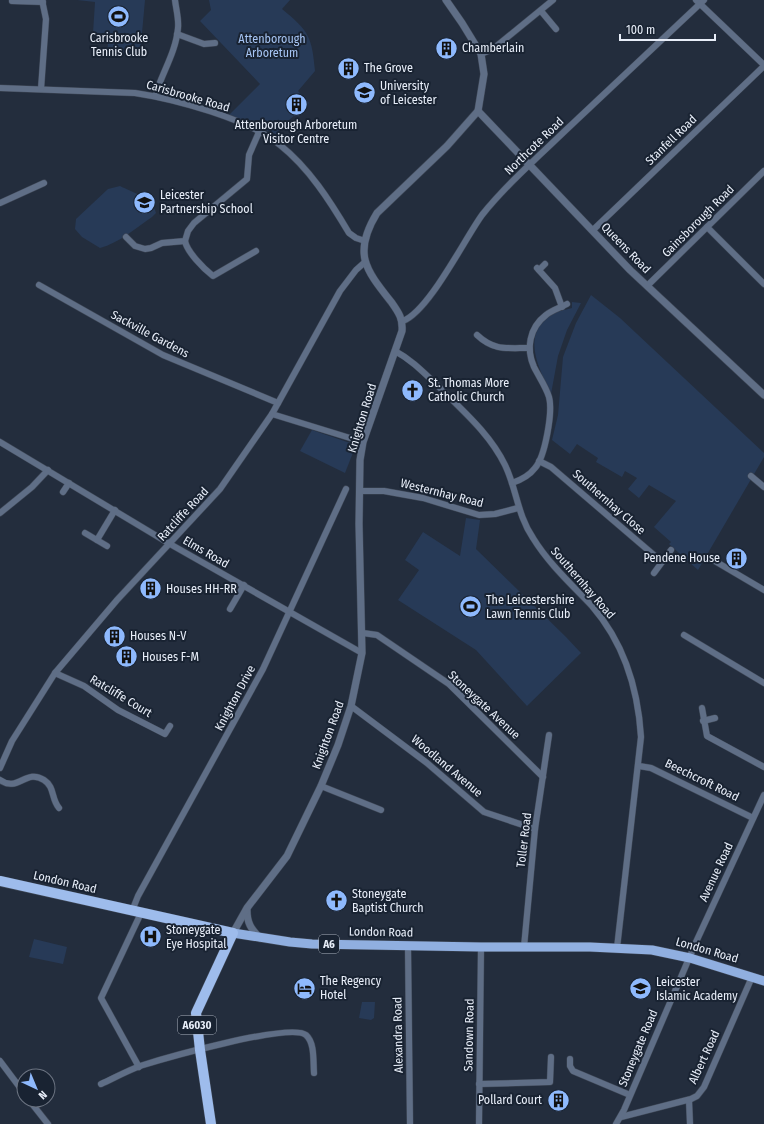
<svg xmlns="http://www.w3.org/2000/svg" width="764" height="1124" viewBox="0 0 764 1124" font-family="'Fira Sans Condensed',sans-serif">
  <rect width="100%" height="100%" fill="#232d3d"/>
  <!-- green -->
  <g fill="#273a57">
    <polygon points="77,0 145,0 140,55 107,53 109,34 93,33 95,2"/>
    <path d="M209,0h81l-8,9c27,22 30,28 33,62l-17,20 11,12 -27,23 -4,9 -49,-20 31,-31 -60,-63 11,-11z"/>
    <path d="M120,186c12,6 33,12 36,27l-4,4c-16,11 -33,26 -52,31l-18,-11 -7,-8 1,-10 32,-30z"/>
    <polygon points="591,295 620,318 764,453 764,457 698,570 669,544 671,542 654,527 676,501 649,485 639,498 628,489 637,478 625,471 622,477 596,462 598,458 577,444 570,454 552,440 558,415 563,357 576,323"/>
    <path d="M572,302l9,1 -14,27 -9,26 -7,38c-11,-24 -31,-60 0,-79 5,-4 14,-5 21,-7z"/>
    <polygon points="312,430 356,445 345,473 300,451"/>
    <polygon points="466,518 480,520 476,549 566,637 581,653 527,706 476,650 398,600 419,570 405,560 423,532 460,556"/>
    <polygon points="34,939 67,947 63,964 29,957"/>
    <polygon points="362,1002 375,1002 374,1018 371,1020 359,1018"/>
  </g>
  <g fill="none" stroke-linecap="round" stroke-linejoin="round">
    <defs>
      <g id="minor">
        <polyline points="696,0 764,65"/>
        <polyline points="12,1 43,2"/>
        <polyline points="541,11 556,29"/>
        <polyline points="177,34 204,44 215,43"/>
        <polyline points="481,54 493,49 553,0"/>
        <path d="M0,88l135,5c40,6 114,26 145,52 29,23 50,56 69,88l7,5 9,3"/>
        <polyline points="41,89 46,19 42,0"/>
        <path d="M155,96c7,-23 21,-44 23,-68 1,-9 -2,-19 -3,-28"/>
        <polyline points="0,203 44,183"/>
        <polyline points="707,227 764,284"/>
        <polyline points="593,230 764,66"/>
        <polyline points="126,237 135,246 145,249 151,248 162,243 185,241 188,231 194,223 247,179 249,155 259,132"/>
        <path d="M185,241c2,11 19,28 28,35l43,-25"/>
        <polyline points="537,268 555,288 562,307"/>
        <polyline points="539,270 545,264"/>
        <polyline points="39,285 163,355 278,403"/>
        <polyline points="647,286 764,171"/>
        <path d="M403,321c26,-10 61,-81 79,-106 25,-31 56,-58 85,-86 46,-43 91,-86 137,-129"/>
        <path d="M477,335c17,16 30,13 52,13"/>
        <path d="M395,351c17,9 30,23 44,36 24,24 51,47 66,78 12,25 12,49 28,73 16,26 38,46 59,68 32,37 46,83 49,131l-24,211"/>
        <polyline points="272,414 363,442"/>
        <polyline points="0,442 170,544 362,653"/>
        <polyline points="539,461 551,467 662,562"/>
        <polyline points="751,476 764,487"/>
        <path d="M512,483c9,-3 17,-7 23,-15 10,-11 18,-56 14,-71 -3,-10 -10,-20 -15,-30 -8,-18 -5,-39 12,-52 6,-5 14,-7 21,-11"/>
        <polyline points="360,491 384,491 423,498 479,515 495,514 518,508"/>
        <polyline points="63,492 69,483"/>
        <polyline points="0,513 32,487 48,470"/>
        <polyline points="85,533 107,546"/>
        <polyline points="97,540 115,510"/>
        <polyline points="708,557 764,590"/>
        <polyline points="654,573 671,550"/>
        <polyline points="230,609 244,585"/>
        <polyline points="363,633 377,635 449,684 543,777"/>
        <polyline points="684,635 764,683"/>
        <polyline points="55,673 84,686 118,710 165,734 170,726"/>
        <polyline points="351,706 427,763 484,812 535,829"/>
        <polyline points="702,708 707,736 764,767"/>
        <polyline points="703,721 715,718"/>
        <polyline points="639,766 651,768 753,818"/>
        <polyline points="0,768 12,741 55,673 117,600 220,489 272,414 340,291 356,270 365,262"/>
        <path d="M0,780c18,13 26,-12 44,0 11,7 7,19 15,28"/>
        <polyline points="321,786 381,810"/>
        <polyline points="132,911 138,896 263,669 346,489"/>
        <polyline points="408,946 410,1124"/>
        <polyline points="524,947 535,829 549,735"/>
        <polyline points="570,1059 570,1066 573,1071 630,1095"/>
        <polyline points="0,1061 24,1093"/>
        <polyline points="139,1067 101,998 141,913"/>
        <path d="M101,1084c13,-6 26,-13 39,-18 22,-7 151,-44 166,-31 9,8 7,26 8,38"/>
        <polyline points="479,1084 550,1082 551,1057"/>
        <polyline points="29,1100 48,1124"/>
        <polyline points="689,1100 690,1124"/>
        <polyline points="621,1117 691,1099 697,1096 704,1087 752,977"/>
        <polyline points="479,1124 481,947"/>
        <polyline points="616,1124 624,1110 696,942 764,795"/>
      </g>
      <g id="tertiary">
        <polyline points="478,111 630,270 764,395"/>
        <path d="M247,910c0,13 4,19 13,28"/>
        <path d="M233,933l14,-25 40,-52 34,-70 17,-41 13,-39 11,-53 -3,-129 1,-64 3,-18 39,-111c1,-12 -3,-18 -10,-28 -26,-33 -40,-49 -15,-90l70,-67 31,-35 6,-37 -3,-20 -19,-31 -16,-23"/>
      </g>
      <polyline id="primary" points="233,933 290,942 312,944 481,947 590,947 652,950 690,958 764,981"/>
      <polyline id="trunk" points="0,881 233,933 196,1013 200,1050 211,1124"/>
    </defs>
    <!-- minor casing -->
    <use href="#minor" stroke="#3f4857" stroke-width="7"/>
    <!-- tertiary casing -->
    <use href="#tertiary" stroke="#3f4857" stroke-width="8"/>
    <!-- primary casing -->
    <use href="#primary" stroke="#3f4857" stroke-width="10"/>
    <!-- trunk casing -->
    <use href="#trunk" stroke="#3f4857" stroke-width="11"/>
    <!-- minor -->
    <use href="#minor" stroke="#5f6e86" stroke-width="6"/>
    <!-- tertiary -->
    <use href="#tertiary" stroke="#5f6e86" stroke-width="7"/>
    <!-- primary -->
    <use href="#primary" stroke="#90afe0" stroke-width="9"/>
    <!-- trunk -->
    <use href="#trunk" stroke="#9ebcec" stroke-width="10"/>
  </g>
  <!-- icons -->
  <defs>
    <symbol id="stadium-disc" viewBox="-11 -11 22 22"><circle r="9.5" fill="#8eb9fd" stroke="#192332"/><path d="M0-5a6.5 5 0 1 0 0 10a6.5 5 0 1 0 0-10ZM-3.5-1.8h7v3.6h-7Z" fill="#111"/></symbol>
    <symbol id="building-disc" viewBox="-11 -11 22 22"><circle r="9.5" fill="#8eb9fd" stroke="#192332"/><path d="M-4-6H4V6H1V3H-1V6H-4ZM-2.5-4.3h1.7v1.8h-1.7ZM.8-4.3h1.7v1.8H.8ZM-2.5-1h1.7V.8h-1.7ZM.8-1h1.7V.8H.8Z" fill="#111"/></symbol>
    <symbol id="university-disc" viewBox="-11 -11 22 22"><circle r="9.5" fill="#8eb9fd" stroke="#192332"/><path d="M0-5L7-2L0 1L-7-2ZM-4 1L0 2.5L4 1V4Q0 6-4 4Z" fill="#111"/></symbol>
    <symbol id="school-disc" viewBox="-11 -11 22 22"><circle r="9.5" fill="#8eb9fd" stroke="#192332"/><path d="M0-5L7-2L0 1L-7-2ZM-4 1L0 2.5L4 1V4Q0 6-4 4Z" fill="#111"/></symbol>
    <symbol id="church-disc" viewBox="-11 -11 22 22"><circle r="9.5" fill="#8eb9fd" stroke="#192332"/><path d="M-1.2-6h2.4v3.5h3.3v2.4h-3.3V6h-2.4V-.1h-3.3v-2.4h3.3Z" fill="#111"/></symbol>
    <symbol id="hospital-disc" viewBox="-11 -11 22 22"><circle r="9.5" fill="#8eb9fd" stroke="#192332"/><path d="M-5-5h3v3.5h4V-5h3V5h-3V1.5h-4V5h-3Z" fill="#111"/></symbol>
    <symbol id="hotel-disc" viewBox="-11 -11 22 22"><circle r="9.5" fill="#8eb9fd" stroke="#192332"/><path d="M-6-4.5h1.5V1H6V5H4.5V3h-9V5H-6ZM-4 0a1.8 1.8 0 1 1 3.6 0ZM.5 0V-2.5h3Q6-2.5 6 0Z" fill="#111"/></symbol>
  </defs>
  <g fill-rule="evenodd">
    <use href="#stadium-disc" x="106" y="4" width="25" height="25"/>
    <use href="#building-disc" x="434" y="36" width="25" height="25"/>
    <use href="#building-disc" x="336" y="56" width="25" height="25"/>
    <use href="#university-disc" x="352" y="80" width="25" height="25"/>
    <use href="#building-disc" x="284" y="92" width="25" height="25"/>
    <use href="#school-disc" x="132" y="190" width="25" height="25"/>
    <use href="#church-disc" x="400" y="378" width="25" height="25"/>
    <use href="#building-disc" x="724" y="546" width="25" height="25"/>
    <use href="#building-disc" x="138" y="576" width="25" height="25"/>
    <use href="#stadium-disc" x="458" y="594" width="25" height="25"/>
    <use href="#building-disc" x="102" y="624" width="25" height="25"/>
    <use href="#building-disc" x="114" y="644" width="25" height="25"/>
    <use href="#church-disc" x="324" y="888" width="25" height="25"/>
    <use href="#hospital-disc" x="138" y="924" width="25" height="25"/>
    <use href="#hotel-disc" x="292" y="976" width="25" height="25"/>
    <use href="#school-disc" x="628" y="976" width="25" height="25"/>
    <use href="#building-disc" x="546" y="1088" width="25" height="25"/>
  </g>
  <g text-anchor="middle" stroke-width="4" stroke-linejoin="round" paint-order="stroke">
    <!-- shield labels -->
    <g fill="#192332" stroke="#aab1bd" stroke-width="1">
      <rect x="319" y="935" width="20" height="18" rx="3"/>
      <rect x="178" y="1016" width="38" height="18" rx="3"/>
    </g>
    <g font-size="11" font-weight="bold" fill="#e8eef9">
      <text x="329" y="948">A6</text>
      <text x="197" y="1029">A6030</text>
    </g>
    <!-- poi labels -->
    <g font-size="12" fill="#e8eef9" stroke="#192332" text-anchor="start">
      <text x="119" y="42" text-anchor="middle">Carisbrooke<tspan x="119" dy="14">Tennis Club</tspan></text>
      <text x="462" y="52">Chamberlain</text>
      <text x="364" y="72">The Grove</text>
      <text x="380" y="90">University<tspan x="380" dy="14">of Leicester</tspan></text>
      <text x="296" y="129" text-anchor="middle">Attenborough Arboretum<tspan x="296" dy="14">Visitor Centre</tspan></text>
      <text x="160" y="199">Leicester<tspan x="160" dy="14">Partnership School</tspan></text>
      <text x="428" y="387">St. Thomas More<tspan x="428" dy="14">Catholic Church</tspan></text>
      <text x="720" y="562" text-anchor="end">Pendene House</text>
      <text x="166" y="593">Houses HH-RR</text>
      <text x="486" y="604">The Leicestershire<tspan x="486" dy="14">Lawn Tennis Club</tspan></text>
      <text x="130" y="640">Houses N-V</text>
      <text x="142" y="661">Houses F-M</text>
      <text x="352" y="898">Stoneygate<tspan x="352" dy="14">Baptist Church</tspan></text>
      <text x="166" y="934">Stoneygate<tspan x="166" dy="14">Eye Hospital</tspan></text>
      <text x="320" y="985">The Regency<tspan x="320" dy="14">Hotel</tspan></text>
      <text x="656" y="986">Leicester<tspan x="656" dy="14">Islamic Academy</tspan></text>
      <text x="542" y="1104" text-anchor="end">Pollard Court</text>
    </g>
    <!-- park labels -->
    <g font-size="12" fill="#a6c4f3" stroke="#192332">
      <text x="272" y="43">Attenborough<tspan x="272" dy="14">Arboretum</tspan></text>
    </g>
    <!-- street labels -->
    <g font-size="12" fill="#e8eef9" stroke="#192332">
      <text transform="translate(188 96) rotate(16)" y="4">Carisbrooke Road</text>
      <text transform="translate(671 140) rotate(-44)" y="4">Stanfell Road</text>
      <text transform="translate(534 146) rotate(-44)" y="4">Northcote Road</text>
      <text transform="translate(698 221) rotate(-45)" y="4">Gainsborough Road</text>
      <text transform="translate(626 248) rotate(46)" y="4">Queens Road</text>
      <text transform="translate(150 334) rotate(28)" y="4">Sackville Gardens</text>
      <text transform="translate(362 418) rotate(-73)" y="4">Knighton Road</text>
      <text transform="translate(442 493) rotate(14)" y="4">Westernhay Road</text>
      <text transform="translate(609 502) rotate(41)" y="4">Southernhay Close</text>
      <text transform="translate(183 514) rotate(-47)" y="4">Ratcliffe Road</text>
      <text transform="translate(206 552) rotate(30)" y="4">Elms Road</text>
      <text transform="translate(583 583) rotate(49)" y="4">Southernhay Road</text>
      <text transform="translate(121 696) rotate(31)" y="4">Ratcliffe Court</text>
      <text transform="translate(235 698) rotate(-62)" y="4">Knighton Drive</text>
      <text transform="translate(484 705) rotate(43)" y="4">Stoneygate Avenue</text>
      <text transform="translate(328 735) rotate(-70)" y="4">Knighton Road</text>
      <text transform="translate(447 766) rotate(40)" y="4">Woodland Avenue</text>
      <text transform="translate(702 780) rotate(26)" y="4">Beechcroft Road</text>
      <text transform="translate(524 840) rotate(-83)" y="4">Toller Road</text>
      <text transform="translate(716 872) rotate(-65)" y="4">Avenue Road</text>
      <text transform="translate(65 882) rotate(13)" y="4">London Road</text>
      <text transform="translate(381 932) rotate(1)" y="4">London Road</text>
      <text transform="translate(707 950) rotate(16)" y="4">London Road</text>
      <text transform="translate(398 1035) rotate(-91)" y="4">Alexandra Road</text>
      <text transform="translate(469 1035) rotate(-89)" y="4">Sandown Road</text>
      <text transform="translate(638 1048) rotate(-67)" y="4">Stoneygate Road</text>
      <text transform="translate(704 1057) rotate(-65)" y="4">Albert Road</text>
    </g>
  </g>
  <!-- north arrow -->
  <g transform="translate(36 1088) rotate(136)"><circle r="19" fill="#192332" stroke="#6c7482"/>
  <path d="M0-3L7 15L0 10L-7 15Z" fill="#8eb9fd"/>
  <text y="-6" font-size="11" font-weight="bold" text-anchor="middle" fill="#e8eef9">N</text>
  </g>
  <!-- scale -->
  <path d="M620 34v6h95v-6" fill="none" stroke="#e8eef9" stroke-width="2"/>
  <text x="626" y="34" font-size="12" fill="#e8eef9" stroke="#192332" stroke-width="3" paint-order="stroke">100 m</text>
</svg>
